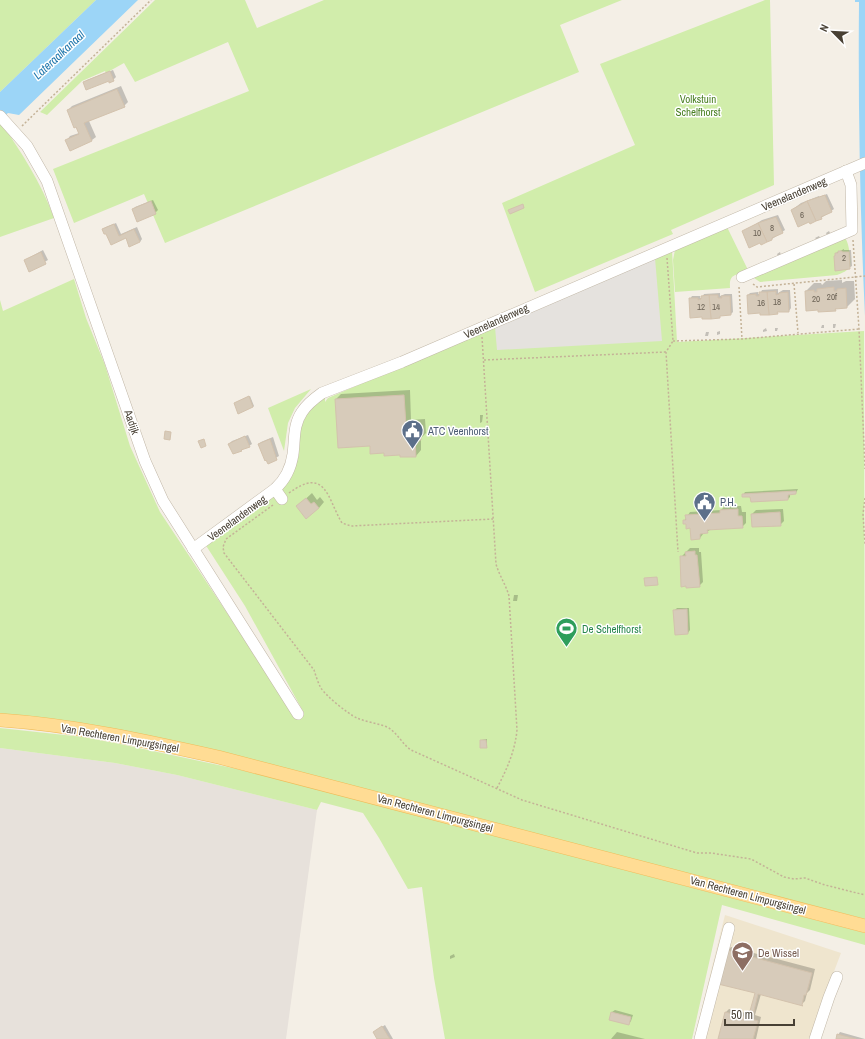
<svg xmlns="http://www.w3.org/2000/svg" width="865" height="1039" viewBox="0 0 865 1039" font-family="'Archivo Narrow',sans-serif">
  <rect width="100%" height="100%" fill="#f4efe6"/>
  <!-- industrial -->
  <polygon fill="#e7e1db" points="0,748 115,763 177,775 317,810 286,1039 0,1039"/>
  <!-- education -->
  <polygon fill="#efe5ce" points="725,915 841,953 816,1019 810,1039 694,1039"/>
  <!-- green -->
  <g fill="#d1edab">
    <polygon points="0,0 96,0 0,92"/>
    <polygon points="155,0 245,0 257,28 324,0 622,0 560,25 579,72 165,243 144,194 74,223 53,169 249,91 228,42 135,82 124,63 106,73 105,71 82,81 47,115 40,112"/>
    <polygon points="765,0 770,0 774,185 671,230 673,234 535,292 502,203 635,145 600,64"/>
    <path d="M0,121c21,31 41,61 54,97l-54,19z"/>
    <path d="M727,227l21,43c-12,7 -19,2 -18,18l-55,4 -2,-32 2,-10z"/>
    <path d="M845,238c4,4 6,22 5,28 -2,5 -8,7 -13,9l-77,7 -6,-4 2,-2z"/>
    <polygon points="672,250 677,342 864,331 865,919 434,808 0,716 0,300 3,311 74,279 86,318 105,365 130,446 160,512 231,619 295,719 304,713 245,606 205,544 294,467 299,455 300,429 307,414 314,404 325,397 325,402 328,398"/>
    <polygon points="311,389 295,408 288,423 284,451 268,408"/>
    <polygon points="0,728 83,737 120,744 237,769 309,787 865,933 865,945 722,905 692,1039 445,1039 434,978 422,887 408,889 379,838 363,813 321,802 317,810 177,775 115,763 0,748"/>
  </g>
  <!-- parking -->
  <polygon fill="#e5e2de" points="655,258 662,341 497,350 495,327"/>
  <!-- water -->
  <g fill="#9cd5f7">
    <polygon points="96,0 138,0 19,115 8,113 0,120 0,92"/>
    <path d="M855,0h10v316c-5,-105 -7,-209 -6,-314h-4z"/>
  </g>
  <!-- shadow -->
  <g fill="#0003">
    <polygon points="113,70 116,77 113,80 84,83 87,80"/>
    <polygon points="121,86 128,102 124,106 89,121 96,137 92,140 70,149 67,140 70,136 79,133 68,110 72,106"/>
    <polygon points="827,194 834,209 821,218 792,210 801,203 819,196 819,197"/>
    <polygon points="153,200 158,210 155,213 133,210 135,207"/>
    <polygon points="778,215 785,230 772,239 743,232 762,220"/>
    <polygon points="116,223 121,234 137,227 142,239 140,242 126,237 111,244 106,232 103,229 106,227"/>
    <polygon points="829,231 830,233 827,235 826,233"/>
    <polygon points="819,236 820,238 817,240 815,238"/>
    <polygon points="844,249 844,250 851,250 852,266 849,268 836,253"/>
    <polygon points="43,250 48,260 30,270 25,260"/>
    <polygon points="780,252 781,255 778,256 777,254"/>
    <polygon points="842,280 842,283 846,281 854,281 855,299 847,307 837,308 835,310 806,291 814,283 821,283 822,285 826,281"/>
    <polygon points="778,289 778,293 783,290 790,290 791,308 789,311 779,311 777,313 748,295 750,293 758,292 758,294 760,294 762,290"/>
    <polygon points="720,293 720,296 725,294 732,294 733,312 731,314 721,315 719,317 690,299 692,296 700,296 700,298 702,298 704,294"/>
    <polygon points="833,324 836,324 835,328 833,328"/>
    <polygon points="822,325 824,325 824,328 821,328"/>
    <polygon points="766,328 767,331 763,332 763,330"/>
    <polygon points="775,328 778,328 777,331 775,331"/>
    <polygon points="720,331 720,334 717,335 717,332"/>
    <polygon points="706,332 709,332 708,336 705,336"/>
    <polygon points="410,390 411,420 425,419 426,433 421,438 421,450 416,456 401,456 401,454 385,452 371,445 336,399 341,394"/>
    <polygon points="250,396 254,406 253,407 235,403"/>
    <polygon points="480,415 483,415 482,422 480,423"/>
    <polygon points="248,435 252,444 249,446 229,444 232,441"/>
    <polygon points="273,437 279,456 268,462 259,444 261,442"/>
    <polygon points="798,489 796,493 790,494 790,497 788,499 743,495 745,492"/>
    <polygon points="312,493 317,500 320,497 324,502 319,508 298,506"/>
    <polygon points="725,506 741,506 742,512 746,512 746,523 742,527 711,529 707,532 703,532 703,534 700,538 691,527 684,521 690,512 721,510"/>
    <polygon points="783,509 784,521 780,525 752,514 756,510"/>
    <polygon points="690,548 699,548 699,552 701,552 703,582 699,586 681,557"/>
    <polygon points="514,595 518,595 517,601 513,601"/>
    <polygon points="677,608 689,608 690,630 688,633 674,611"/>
    <polygon points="487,739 487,746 486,747 481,740"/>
    <polygon points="731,947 815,969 810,990 807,993 805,1001 801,1005 761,994 755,1015 761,1017 756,1039 719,1039 725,1013 729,1009 750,1014 756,993 727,951"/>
    <polygon points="454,954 455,957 450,959 450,956"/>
    <polygon points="615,1010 633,1015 631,1021 629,1024 611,1019 612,1012"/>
    <polygon points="385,1025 393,1039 379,1039 374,1032"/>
    <polygon points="617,1032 645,1039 611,1039"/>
    <polygon points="840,1032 865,1039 837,1039 838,1035"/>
  </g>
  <!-- building -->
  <g fill="#d7cbba" stroke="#d3c2ad">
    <polygon points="110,71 114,81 109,83 109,81 86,90 83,82"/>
    <polygon points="117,89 125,107 84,123 92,141 70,151 65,140 79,134 76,127 74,128 67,110"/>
    <polygon points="825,195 832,212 821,217 822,219 816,221 807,201"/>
    <polygon points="151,201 156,214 137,222 132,209"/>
    <polygon points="807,201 816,221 810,224 809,222 798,227 791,210"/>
    <polygon points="523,204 524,208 510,214 508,210"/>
    <polygon points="776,217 783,233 772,238 772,240 767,242 758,223"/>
    <polygon points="758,223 767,242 761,245 760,243 749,248 742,231"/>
    <polygon points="114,224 119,236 134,229 140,242 129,247 126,238 111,245 106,234 104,234 102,229"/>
    <polygon points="838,251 842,251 842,252 849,252 850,269 835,271 834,256 835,256 835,253 838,253"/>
    <polygon points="41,252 46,264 29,272 24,260"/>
    <polygon points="834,287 834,291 837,291 837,289 846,288 847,308 835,309 836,311 818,312 818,310 806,311 805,291 814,290 814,292 817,292 817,289"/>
    <polygon points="776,291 776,295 779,294 779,293 788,292 789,312 777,312 778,314 769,315 767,292"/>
    <polygon points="759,292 767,292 769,315 760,315 760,313 748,314 747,295 756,294 756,296 759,296"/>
    <polygon points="709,295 718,295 718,298 722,298 721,296 730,296 731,315 720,316 720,318 711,319"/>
    <polygon points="709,295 711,319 702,319 702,317 690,318 689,298 698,298 698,300 701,299 701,296"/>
    <polygon points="404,395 406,425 420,424 421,440 415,440 416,457 400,457 400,455 384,456 384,453 370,454 370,446 338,448 335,399"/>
    <polygon points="249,396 253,407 238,414 234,403"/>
    <polygon points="165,431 171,432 170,440 164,439"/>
    <polygon points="245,436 250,447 241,450 242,451 233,454 228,444"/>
    <polygon points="204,439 206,446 201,448 198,441"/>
    <polygon points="270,439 277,460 268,464 266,460 265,461 258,444"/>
    <polygon points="796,491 796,494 788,495 788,500 751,502 750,497 742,497 742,494"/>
    <polygon points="306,498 311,504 314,502 319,508 306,519 296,506"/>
    <polygon points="738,509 738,516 742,516 743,528 707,530 708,533 700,534 700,539 691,540 690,528 686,529 686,524 683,524 683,520 686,520 685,515 720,513 720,510"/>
    <polygon points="780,512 781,526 752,527 751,514"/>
    <polygon points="695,551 695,555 697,555 700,587 686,588 686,586 681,587 680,556 686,556 685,552"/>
    <polygon points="657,577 658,585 645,586 644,578"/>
    <polygon points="687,609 688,634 675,635 673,610"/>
    <polygon points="480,740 486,740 487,748 480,748"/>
    <polygon points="726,950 812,973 806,995 804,995 802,1005 803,1006 758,994 752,1019 758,1021 753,1039 718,1039 725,1012 748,1018 755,993 718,984"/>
    <polygon points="611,1012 631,1017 629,1025 609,1020"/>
    <polygon points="382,1026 388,1036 390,1039 377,1039 373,1032"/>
    <polygon points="837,1034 856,1039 836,1039"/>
  </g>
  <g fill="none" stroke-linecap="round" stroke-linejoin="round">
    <defs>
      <g id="minor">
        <polyline points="0,116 27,146 47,181 145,461 163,501 298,714"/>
        <polyline points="742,277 852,230 851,185 846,171"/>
        <polyline points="275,489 282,499"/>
        <path d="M193,549l82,-60c10,-9 16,-21 18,-35 2,-14 0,-29 9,-42 5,-8 13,-14 20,-19l80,-31 463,-199"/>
        <polyline points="700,1039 729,928"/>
        <polyline points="815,1039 829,997 837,977"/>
      </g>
      <path id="major" d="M0,720c74,5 146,21 218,37l647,169"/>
    </defs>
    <!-- minor casing -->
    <use href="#minor" stroke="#c1b7a7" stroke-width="12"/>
    <!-- major casing -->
    <use href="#major" stroke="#efbc59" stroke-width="14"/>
    <!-- path -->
    <g stroke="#c4b297" stroke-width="1.5" stroke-dasharray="2 2" stroke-linecap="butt">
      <polyline points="22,126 151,0"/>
      <polyline points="853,240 859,329 865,469"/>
      <polyline points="667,258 673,341 666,352 678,552"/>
      <polyline points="753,284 757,287 865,276"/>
      <polyline points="794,284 798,333"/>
      <polyline points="739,287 742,339"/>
      <path d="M482,337l14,227c3,11 10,21 13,32l8,134c-2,21 -10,39 -20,58"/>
      <polyline points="673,341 742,339 859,329"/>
      <polyline points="484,360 666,352"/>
      <path d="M289,493c37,-27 38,5 53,30l9,3 142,-7"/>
      <polyline points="865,498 863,514 865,544"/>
      <path d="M273,505l-47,34 -3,8 1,6 90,117c2,6 4,13 7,18 5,8 27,26 36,30 9,4 20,5 30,9 10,5 15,17 24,23l111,50 175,53h14l40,6 33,18 10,2 11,-1 20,7 40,10"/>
    </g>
    <!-- minor -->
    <use href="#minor" stroke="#fff" stroke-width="11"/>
    <!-- major -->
    <use href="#major" stroke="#ffdc94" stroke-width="13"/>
  </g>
  <!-- icons -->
  <defs>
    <symbol id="civic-pin" viewBox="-11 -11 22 30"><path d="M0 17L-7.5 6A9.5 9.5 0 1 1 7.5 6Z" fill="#5c6f8a" stroke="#fff"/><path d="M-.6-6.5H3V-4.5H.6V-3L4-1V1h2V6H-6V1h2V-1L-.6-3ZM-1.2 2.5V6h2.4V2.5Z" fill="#fff"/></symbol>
    <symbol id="stadium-pin" viewBox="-11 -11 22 30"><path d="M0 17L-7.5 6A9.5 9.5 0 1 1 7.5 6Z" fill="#2e9e5b" stroke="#fff"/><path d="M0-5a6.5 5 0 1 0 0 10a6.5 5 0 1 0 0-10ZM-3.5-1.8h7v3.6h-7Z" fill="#fff"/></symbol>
    <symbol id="school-pin" viewBox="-11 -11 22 30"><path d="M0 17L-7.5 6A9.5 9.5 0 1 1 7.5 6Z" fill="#8d6e63" stroke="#fff"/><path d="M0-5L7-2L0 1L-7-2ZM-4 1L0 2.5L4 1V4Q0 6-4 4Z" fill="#fff"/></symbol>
  </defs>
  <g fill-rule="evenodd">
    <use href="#civic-pin" x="400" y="418" width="25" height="34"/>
    <use href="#civic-pin" x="692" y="490" width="25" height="34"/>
    <use href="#stadium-pin" x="554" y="616" width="25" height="34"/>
    <use href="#school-pin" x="730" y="940" width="25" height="34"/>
  </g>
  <g text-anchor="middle" stroke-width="3" stroke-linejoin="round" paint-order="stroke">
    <!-- number labels -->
    <g font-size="9" fill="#6c6356">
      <text x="802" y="218">6</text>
      <text x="772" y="231">8</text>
      <text x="757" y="236">10</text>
      <text x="844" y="261">2</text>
      <text x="832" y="300">20f</text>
      <text x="816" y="302">20</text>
      <text x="777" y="305">18</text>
      <text x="761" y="306">16</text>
      <text x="701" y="310">12</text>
      <text x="716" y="310">14</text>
    </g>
    <!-- park labels -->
    <g font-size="11" fill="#497f22" stroke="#fff">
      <text x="698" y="103">Volkstuin<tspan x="698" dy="13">Schelfhorst</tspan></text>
    </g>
    <!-- street labels -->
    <g font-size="11" fill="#484034" stroke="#fff">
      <text transform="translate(794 194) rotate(-23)" y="4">Veenelandenweg</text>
      <text transform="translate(496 321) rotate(-24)" y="4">Veenelandenweg</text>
      <text transform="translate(132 422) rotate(71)" y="4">Aadijk</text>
      <text transform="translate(237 518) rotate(-36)" y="4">Veenelandenweg</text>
      <text transform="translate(120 738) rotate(10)" y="4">Van Rechteren Limpurgsingel</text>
      <text transform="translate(435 813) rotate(15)" y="4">Van Rechteren Limpurgsingel</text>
      <text transform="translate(748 895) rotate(15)" y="4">Van Rechteren Limpurgsingel</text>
    </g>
    <!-- service labels -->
    <g font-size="11" fill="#4e5e75" stroke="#fff" text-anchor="start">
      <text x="428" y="435">ATC Veenhorst</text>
      <text x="720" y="506">P.H.</text>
    </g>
    <!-- leisure labels -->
    <g font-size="11" fill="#27864d" stroke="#fff" text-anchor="start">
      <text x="582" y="633">De Schelfhorst</text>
    </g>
    <!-- education labels -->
    <g font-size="11" fill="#785e54" stroke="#fff" text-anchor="start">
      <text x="758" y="957">De Wissel</text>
    </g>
    <!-- water labels -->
    <g font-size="12" font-style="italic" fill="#2178ad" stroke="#fff">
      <text transform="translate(59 55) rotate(-43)" y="4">Lateraalkanaal</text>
    </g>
  </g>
  <!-- north arrow -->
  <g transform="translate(833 32) rotate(294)" stroke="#ffffff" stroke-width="3" paint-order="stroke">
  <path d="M0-3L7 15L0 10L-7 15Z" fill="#484034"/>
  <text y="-6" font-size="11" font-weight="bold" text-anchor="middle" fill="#484034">N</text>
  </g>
  <!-- scale -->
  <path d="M725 1019v6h69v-6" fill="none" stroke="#484034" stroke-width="2"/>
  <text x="731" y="1019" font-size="12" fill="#484034" stroke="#ffffff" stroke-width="3" paint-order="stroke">50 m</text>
</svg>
